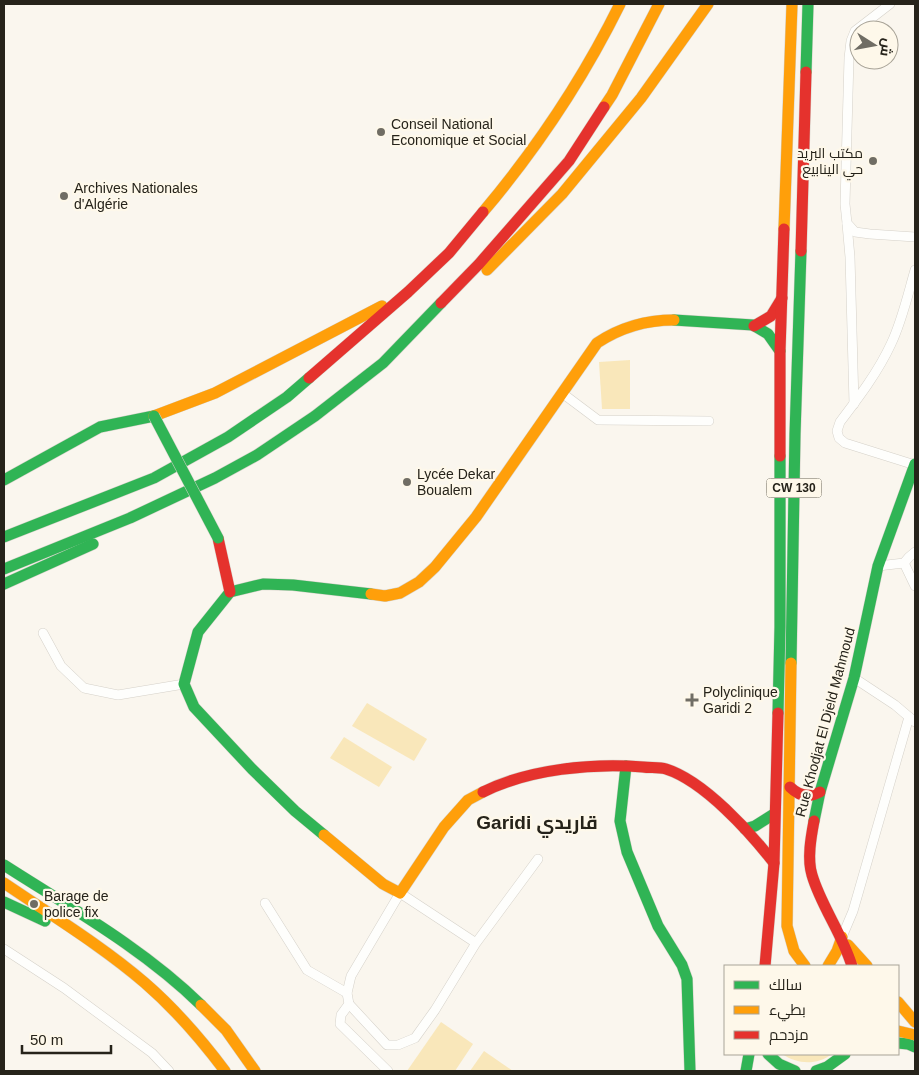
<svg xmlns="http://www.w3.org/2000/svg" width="919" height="1075" viewBox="0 0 919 1075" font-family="Helvetica,Cairo,sans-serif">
  <rect width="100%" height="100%" fill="#faf6ee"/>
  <!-- green -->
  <g fill="#f9e7ba">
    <polygon points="630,360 630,409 602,409 599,362"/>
    <polygon points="367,703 427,739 414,761 352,726"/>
    <polygon points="344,737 392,767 379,787 330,758"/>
    <polygon points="441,1022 473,1044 455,1071 407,1071"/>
    <polygon points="484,1051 513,1071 470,1071"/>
    <path d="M782,1054h50c-16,12 -35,10 -50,0z"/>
  </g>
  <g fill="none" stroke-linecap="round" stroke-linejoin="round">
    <defs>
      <g id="street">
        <polyline points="890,4 855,31 851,41 849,58 845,204 847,223 855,232 870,234 915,237"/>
        <polyline points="847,224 850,257 854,404"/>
        <polyline points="562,393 598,420 709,421"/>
        <path d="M915,465l-70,-22 -6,-5 -2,-7 3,-9c19,-25 38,-50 51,-78 11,-23 17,-50 24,-74"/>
        <polyline points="904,563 915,586"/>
        <polyline points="878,566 904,563 909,557 915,552"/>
        <polyline points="43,633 61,666 84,688 118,695 184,684"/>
        <polyline points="854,678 895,705 915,722"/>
        <polyline points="265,903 307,970 347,993"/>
        <polyline points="842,937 853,911 909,717"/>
        <polyline points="476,943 435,1010 415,1038 398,1045 387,1045 349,1004 347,993 351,976 400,893 476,943 538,859"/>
        <polyline points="4,949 64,988 152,1053 169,1071"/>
        <polyline points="349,1004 341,1015 340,1024 388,1071"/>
      </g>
      <g id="fast">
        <polyline points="806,72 808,4"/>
        <polyline points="674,320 753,325 768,334 780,351"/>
        <polyline points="4,480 100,427 154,416"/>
        <polyline points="4,537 154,478 228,437 287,397 309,378"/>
        <polyline points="4,569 130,518 215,478 257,455 315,416 383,363 441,303"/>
        <polyline points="4,584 93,544"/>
        <polyline points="791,663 795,434 801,251"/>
        <polyline points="778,713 780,627 780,456"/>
        <polyline points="626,766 620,821 627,852 658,926 682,965 687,979 690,1071"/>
        <polyline points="814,821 820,792 854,678 878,566 915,464"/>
        <polyline points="745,829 755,826 774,814"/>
        <polyline points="324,835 295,811 252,769 194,707 184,684 198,632 230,592 263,584 293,585 371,594"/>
        <path d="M4,865c67,43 140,84 197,140"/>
        <polyline points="4,902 45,921"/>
        <polyline points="898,1043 908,1044 915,1047"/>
        <polyline points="768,1054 779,1064 795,1071"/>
        <polyline points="746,1071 749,1054"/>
        <polyline points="816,1071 827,1067 845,1054"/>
      </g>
      <g id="slow">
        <polyline points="604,107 612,95 659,4"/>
        <path d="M483,212c54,-64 100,-133 137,-208"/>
        <polyline points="784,229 792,4"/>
        <polyline points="487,270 562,194 641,98 708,4"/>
        <polyline points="154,416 215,393 382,306"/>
        <path d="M371,594l14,2 15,-3 19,-11 16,-15 41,-50 121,-174c24,-16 48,-23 77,-23"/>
        <polyline points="791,663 787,926 794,951 805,966"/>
        <polyline points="324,835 383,884 400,893 444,827 468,800 483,792"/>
        <path d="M4,883c47,32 98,63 141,100 30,26 56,56 80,88"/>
        <polyline points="848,945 867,966"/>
        <polyline points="828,966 837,951 842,937"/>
        <polyline points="898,1002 915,1022"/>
        <polyline points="201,1005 226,1030 255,1071"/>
        <polyline points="898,1031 915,1035"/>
      </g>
      <g id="jam">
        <polyline points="801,251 806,72"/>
        <polyline points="441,303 479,264 569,161 604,107"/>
        <polyline points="754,326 771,316 782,298"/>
        <polyline points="309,378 408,292 449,253 483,212"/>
        <polyline points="780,456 780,351 784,229"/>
        <polyline points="218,538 230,592"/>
        <path d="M790,787c9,9 19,11 30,5"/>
        <path d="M483,792c46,-23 109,-29 160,-25 7,1 16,0 23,2 38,12 84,63 108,94"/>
        <path d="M814,821c-3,16 -7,38 -2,54 9,31 30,58 40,91"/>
        <polyline points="765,966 774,863 778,713"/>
      </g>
    </defs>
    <!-- street casing -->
    <use href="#street" stroke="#d5d1c9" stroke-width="10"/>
    <!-- fast casing -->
    <use href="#fast" stroke="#d5d1c9" stroke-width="12"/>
    <!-- slow casing -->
    <use href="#slow" stroke="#d5d1c9" stroke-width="12"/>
    <!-- jam casing -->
    <use href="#jam" stroke="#d5d1c9" stroke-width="12"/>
    <!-- street -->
    <use href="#street" stroke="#fefefc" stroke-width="9"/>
    <!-- fast -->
    <use href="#fast" stroke="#30b455" stroke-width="11"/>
    <!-- slow -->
    <use href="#slow" stroke="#ff9f0a" stroke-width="11"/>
    <!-- jam -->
    <use href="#jam" stroke="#e5322d" stroke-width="11"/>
    <defs>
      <polyline id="fast-bridge" points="154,416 218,538"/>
    </defs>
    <!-- fast-bridge casing -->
    <use href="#fast-bridge" stroke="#d5d1c9" stroke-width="12" stroke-linecap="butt"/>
    <!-- fast-bridge -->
    <use href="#fast-bridge" stroke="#30b455" stroke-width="11"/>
  </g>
  <!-- markers -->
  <g fill="#706d64" stroke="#fef8ea" stroke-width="2">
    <circle cx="381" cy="132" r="5"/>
    <circle cx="873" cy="161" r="5"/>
    <circle cx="64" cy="196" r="5"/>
    <circle cx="407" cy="482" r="5"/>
    <path d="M689.5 692.5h5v5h5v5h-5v5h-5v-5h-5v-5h5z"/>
    <circle cx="34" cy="904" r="5"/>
  </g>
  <g text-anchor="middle" stroke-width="4.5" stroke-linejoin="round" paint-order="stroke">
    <!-- shield labels -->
    <rect fill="#fef8ea" stroke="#676358" stroke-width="1" x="766.5" y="478.5" width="55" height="19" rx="4"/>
    <g font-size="12" font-weight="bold" fill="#26231a">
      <text x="794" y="492">CW 130</text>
    </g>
    <!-- poi labels -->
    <g font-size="14" fill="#26231a" stroke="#fef8ea" text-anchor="start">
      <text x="391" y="129">Conseil National<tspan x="391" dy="16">Economique et Social</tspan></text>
      <text x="863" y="158" text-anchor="end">مكتب البريد<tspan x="863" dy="16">حي الينابيع</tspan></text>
      <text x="74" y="193">Archives Nationales<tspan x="74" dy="16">d'Algérie</tspan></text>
      <text x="417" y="479">Lycée Dekar<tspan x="417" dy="16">Boualem</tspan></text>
      <text x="703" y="697">Polyclinique<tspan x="703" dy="16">Garidi 2</tspan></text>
      <text x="44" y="901">Barage de<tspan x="44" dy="16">police fix</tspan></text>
    </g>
    <!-- street labels -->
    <g font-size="14" fill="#26231a" stroke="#fef8ea">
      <text transform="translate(825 722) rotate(-75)" y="5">Rue Khodjat El Djeld Mahmoud</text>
    </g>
    <!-- district labels -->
    <g font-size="19" font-weight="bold" fill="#26231a" stroke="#fef8ea">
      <text x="537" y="829">Garidi قاريدي</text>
    </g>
  </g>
  <!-- border -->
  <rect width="919" height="1075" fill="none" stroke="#26231a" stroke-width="10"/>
  <!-- legend -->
  <rect x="724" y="965" width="175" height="90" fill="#fef8ea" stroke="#a8a397"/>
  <rect x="734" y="981" width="25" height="8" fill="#30b455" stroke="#a8a397"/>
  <text x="769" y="990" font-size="15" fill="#26231a">سالك</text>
  <rect x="734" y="1006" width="25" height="8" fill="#ff9f0a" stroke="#a8a397"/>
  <text x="769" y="1015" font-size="15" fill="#26231a">بطيء</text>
  <rect x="734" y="1031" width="25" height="8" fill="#e5322d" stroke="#a8a397"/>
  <text x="769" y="1040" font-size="15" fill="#26231a">مزدحم</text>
  <!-- north arrow -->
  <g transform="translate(874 45) rotate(101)"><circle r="24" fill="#fef8ea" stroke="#a8a397"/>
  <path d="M0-4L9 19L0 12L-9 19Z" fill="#706d64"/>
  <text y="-8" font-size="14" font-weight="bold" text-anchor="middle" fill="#26231a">ش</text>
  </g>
  <!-- scale -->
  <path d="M22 1045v8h89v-8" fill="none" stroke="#26231a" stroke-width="2.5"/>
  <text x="30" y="1045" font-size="15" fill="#26231a" stroke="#fef8ea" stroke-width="4" paint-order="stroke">50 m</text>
</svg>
